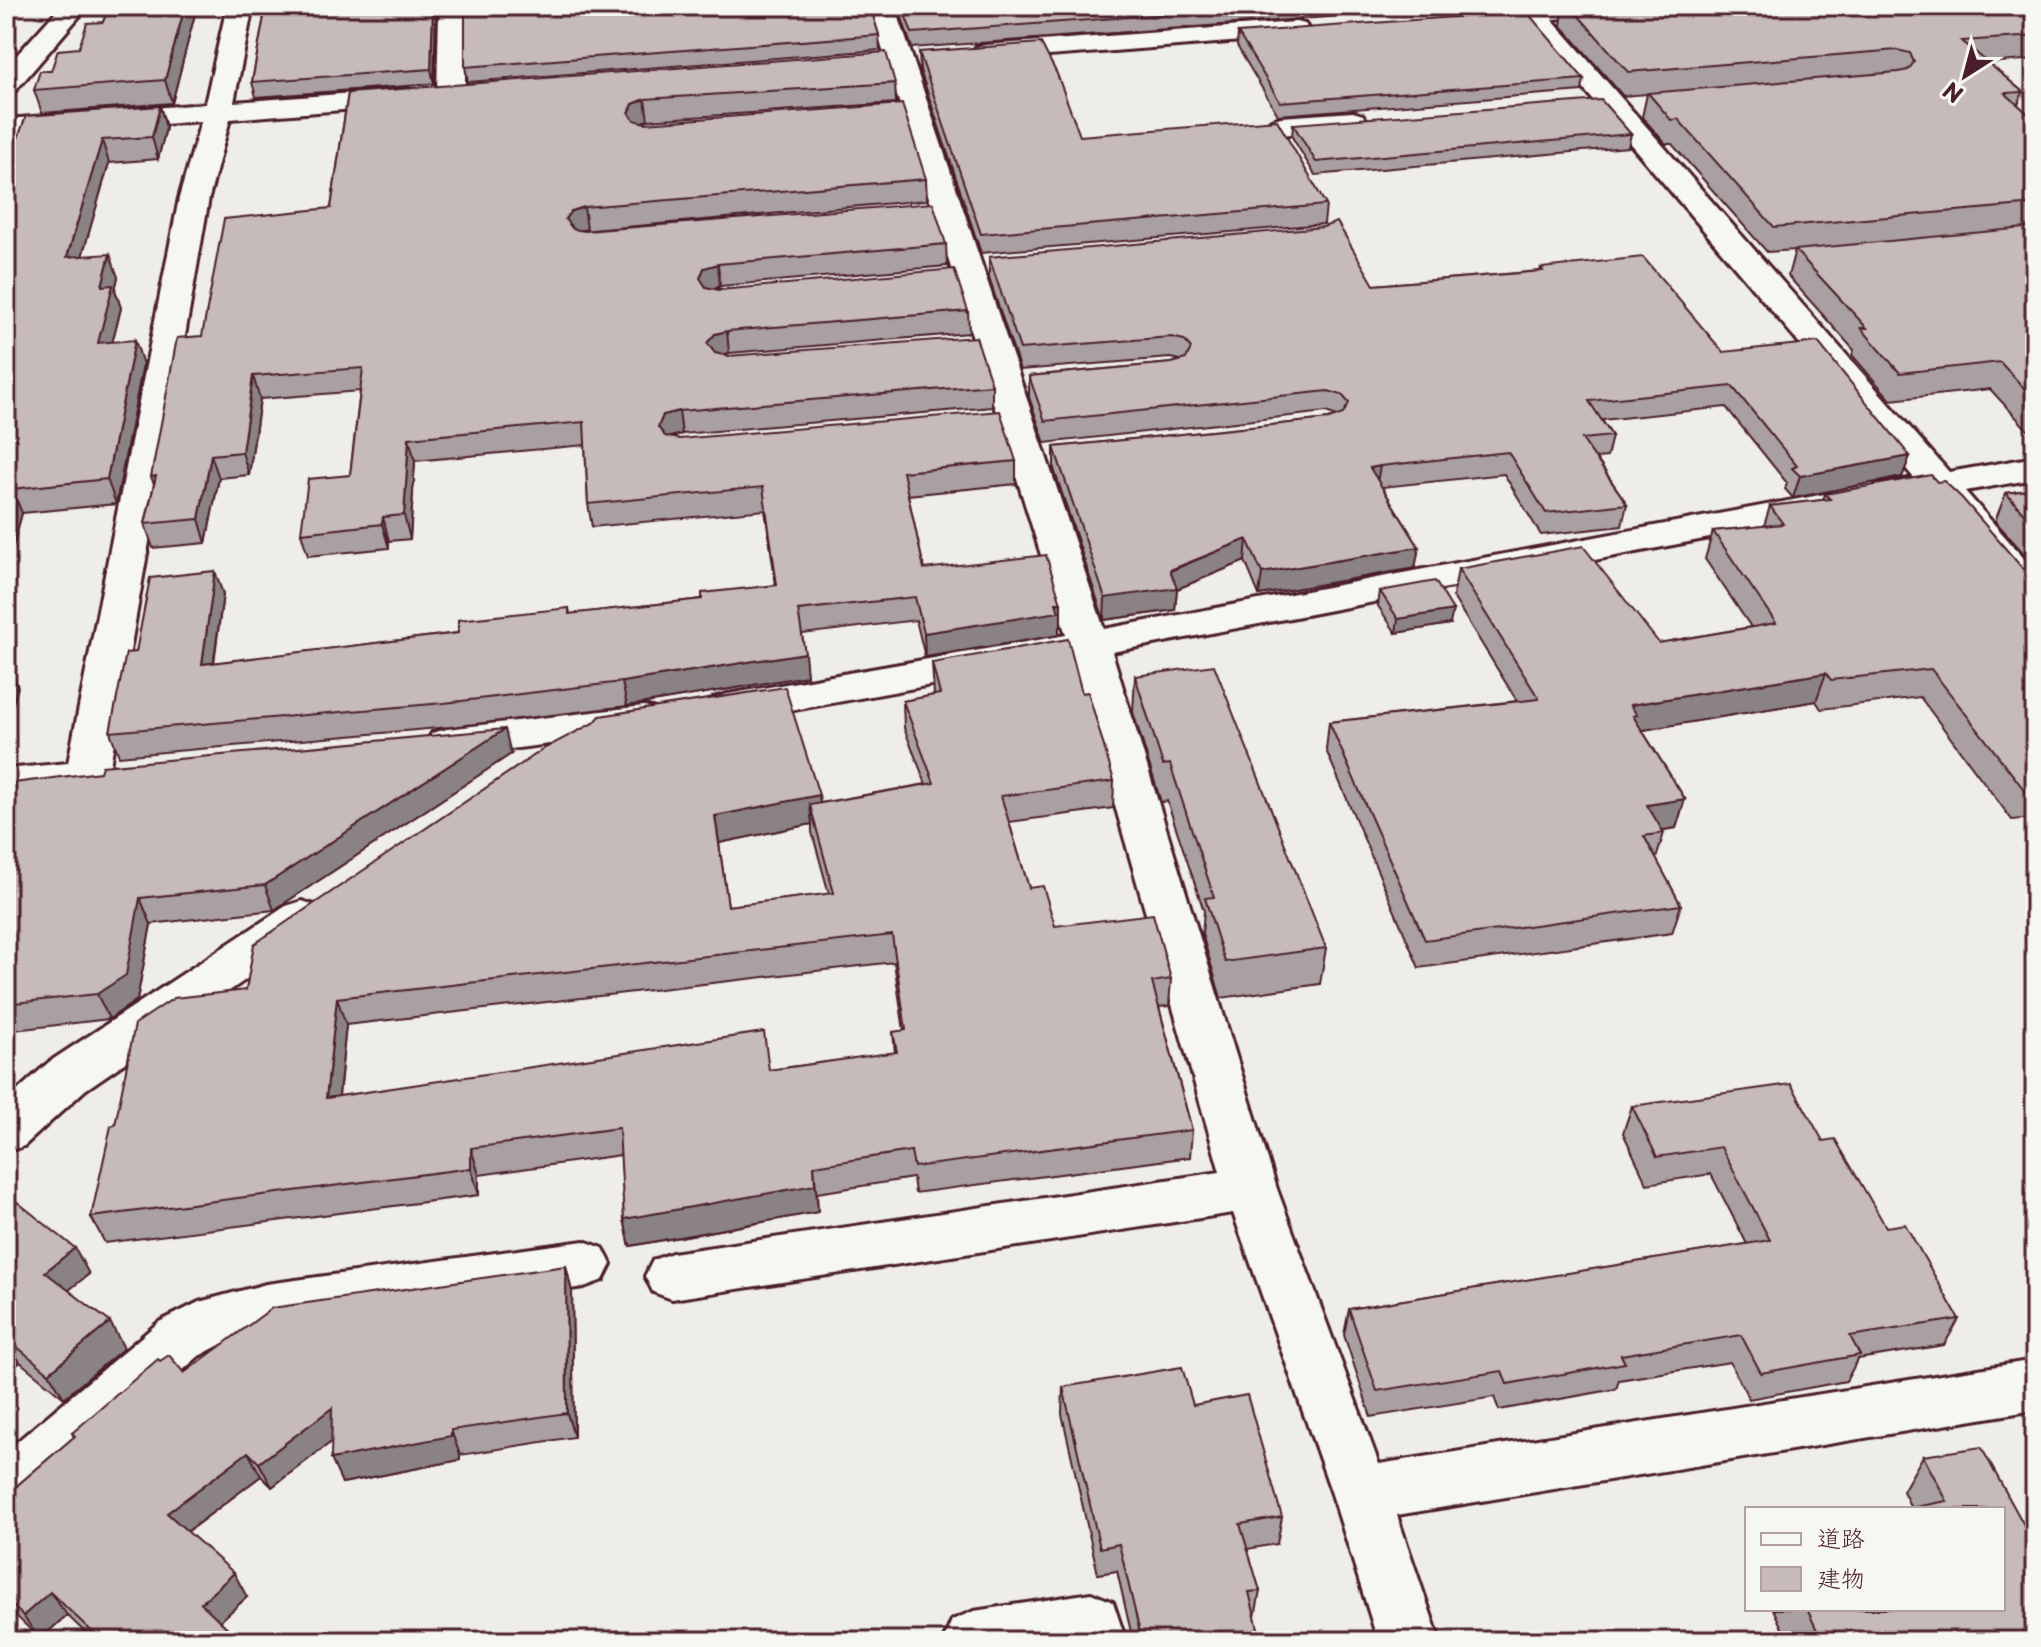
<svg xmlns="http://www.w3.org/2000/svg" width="2041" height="1647" viewBox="0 0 2041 1647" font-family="'Playpen Sans','Klee One',sans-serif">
  <rect width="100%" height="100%" fill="#efedea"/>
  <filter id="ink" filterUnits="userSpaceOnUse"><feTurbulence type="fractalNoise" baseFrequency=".0125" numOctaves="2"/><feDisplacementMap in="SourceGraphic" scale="16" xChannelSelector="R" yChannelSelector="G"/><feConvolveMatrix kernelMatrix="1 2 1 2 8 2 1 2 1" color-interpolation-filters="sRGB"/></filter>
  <g filter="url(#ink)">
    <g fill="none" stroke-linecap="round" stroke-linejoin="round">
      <defs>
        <g id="minor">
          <polygon points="227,6 253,6 234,102 406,89 416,91 420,97 416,103 406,105 230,119 209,198 108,777 102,787 87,792 6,799 6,769 68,763 179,198 201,121 6,137 6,119 205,104"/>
          <polygon points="456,6 465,13 465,94 461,100 451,102 441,100 437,94 439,13 443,7"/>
          <polygon points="869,6 895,6 1104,629 1825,494 1838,497 1844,505 1838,513 1825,516 1112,652 1277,1189 1379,1464 2035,1360 2035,1410 1397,1515 1440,1641 1378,1641 1332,1494 1233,1213 672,1299 653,1292 645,1276 653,1260 672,1253 1220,1172 1073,659 728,722 713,718 707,708 713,698 728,694 1066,635"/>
          <polygon points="1511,6 1633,6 1629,12 1620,14 1552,19 1949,472 2035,457 2035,479 1965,491 2035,571 2035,607 2021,603 1931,497 1889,504 1876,501 1871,493 1876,485 1914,478 1526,21 1468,25 1459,23 1455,17 1459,11"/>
          <polygon points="1296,22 1305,24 1309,30 1305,36 986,61 976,59 972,53 976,47 986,45"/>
          <polygon points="1353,112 1363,115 1367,121 1363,127 1281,135 1271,132 1267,126 1271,120 1281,117"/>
          <polygon points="644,706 659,710 665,720 659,730 447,757 432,753 426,743 432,733 447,729"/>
          <polygon points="302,901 318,906 325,918 318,930 85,1090 24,1146 6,1152 6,1101 49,1062 286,906"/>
          <polygon points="584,1241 603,1248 611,1264 603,1280 584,1287 266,1332 229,1340 199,1356 27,1506 6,1514 6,1451 159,1322 199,1302 266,1284"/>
          <polygon points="1091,1593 1113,1602 1126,1641 943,1641 952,1620 974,1611"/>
        </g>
        <polygon id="major" points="61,6 88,6 16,90 6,92 6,67"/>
      </defs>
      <!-- minor casing -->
      <use href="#minor" stroke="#4a1f2b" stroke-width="6"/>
      <!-- major casing -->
      <use href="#major" stroke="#4a1f2b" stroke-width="6"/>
      <!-- minor -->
      <use href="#minor" fill="#f6f6f2" fill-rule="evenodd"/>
      <!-- major -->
      <use href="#major" fill="#f6f6f2" fill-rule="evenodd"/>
    </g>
    <!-- wall -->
    <g fill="#aaa0a1" stroke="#4a1f2b" stroke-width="2" fill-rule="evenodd">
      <polygon points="109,6 197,6 172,103 42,113 34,90 51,71 79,48 103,22"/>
      <polygon points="266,6 445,6 436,13 434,84 256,97 252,82"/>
      <polygon points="463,6 870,6 879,35 880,50 468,82 465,67 465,9"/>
      <polygon points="898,6 1474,6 912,48"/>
      <polygon points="1564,6 2015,6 2035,21 2035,59 1988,63 2023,92 2018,105 2035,120 2035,438 1990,389 1891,400 1852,355 1854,350 1788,276 1795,250 1767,252 1672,144 1666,144 1642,117 1647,94 1623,96 1561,25"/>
      <polygon points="2017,6 2035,6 2035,21"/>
      <polygon points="1238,33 1584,79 1582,91 1278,115 1237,46"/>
      <polygon points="919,52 1080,136 1326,205 1324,224 981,253 920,70"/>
      <polygon points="895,83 896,103 648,120 642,122 926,179 927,200 581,231 946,244 947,266 720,286 713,288 968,311 969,333 729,353 722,355 992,385 992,407 682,434 671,437 679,439 1016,461 1016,484 908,495 924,569 1061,603 1061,626 1059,627 1059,635 925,657 916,620 802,634 807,676 627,706 450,727 119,756 110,732 136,652 223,594 214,663 458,633 569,608 570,614 702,599 776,585 765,510 592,527 588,504 585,445 415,461 410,539 389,541 389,548 308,556 301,533 350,475 360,391 260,399 249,475 219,478 206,543 153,548 145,524 154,484 151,477 202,336 331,208 348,93"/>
      <polygon points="160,106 166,128 158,159 109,163 82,256 118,277 115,290 121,308 112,342 143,364 116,504 22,513 12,550 6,171"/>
      <polygon points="1293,124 1631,134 1628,147 1315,175 1292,137"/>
      <polygon points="989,257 1374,285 1540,271 1541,268 1723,352 1910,456 1902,477 1793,498 1785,489 1787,483 1726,407 1602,420 1612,436 1607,457 1596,458 1627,504 1622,526 1541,535 1504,474 1382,487 1419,547 1415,568 1259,595 1245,561 1177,589 1175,610 1104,620 1054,469 1054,447 1329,419 1337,416 1326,412 1045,443 1029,397 1029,376 1172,363 1180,360 1170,358 1020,370 989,278"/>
      <polygon points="1937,482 2030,577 2035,578 2035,818 2012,820 1920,697 1821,709 1816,701 1642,730 1685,799 1676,828 1662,830 1664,833 1656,859 1681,905 1672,933 1419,968 1326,750 1329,722 1517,701 1453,597 1458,569 1659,643 1751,627 1705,559 1713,531 1764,526 1770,506 1823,500 1825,494"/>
      <polygon points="2035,489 2035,566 1995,521 2006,493"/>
      <polygon points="1380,591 1450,624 1396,633 1378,606"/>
      <path d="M932,663l150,30 32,88 -1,27 -104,14 20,66 26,38 116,53 -2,27 -10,1 33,123 -2,27 -275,36 -2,-15 -96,15 1,19 -188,34 -6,-27 -3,-64 -142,20v20l-374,48 -14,-26 24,-92 131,-135 573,-195 1,8 106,-19 -22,-56 -1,-27 31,-6zM812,824v8l17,62 -101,12 -9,-63zM894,962l10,69 -11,1 2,21 -126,17 -430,26 7,-71z"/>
      <polygon points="1135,676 1326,948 1320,984 1221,998 1202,934 1204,911 1167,801 1161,802 1133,712"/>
      <polygon points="511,754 274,910 151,924 137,1000 109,1019 6,1031 6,784"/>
      <polygon points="1632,1106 1823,1141 1886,1227 1959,1319 1944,1345 1858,1359 1846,1381 1749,1399 1730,1362 1619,1380 1616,1389 1499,1410 1494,1397 1371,1417 1344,1335 1349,1309 1747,1244 1711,1174 1647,1184 1623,1133"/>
      <polygon points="6,1209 89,1274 68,1290 124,1348 64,1398 20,1362 6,1374"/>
      <polygon points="566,1266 572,1292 574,1437 460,1455 460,1460 342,1483 331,1442 272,1487 261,1476 187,1532 247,1597 220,1621 241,1641 94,1641 67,1615 40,1639 6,1606 6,1495 74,1437 72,1433 184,1373"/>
      <polygon points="1063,1387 1193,1405 1282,1517 1277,1544 1247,1549 1260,1591 1255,1617 1261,1641 1133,1641 1117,1571 1098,1574 1062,1414"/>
      <polygon points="1923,1456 2035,1641 1788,1641 1773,1609 2003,1609 1911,1508 1903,1491"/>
    </g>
    <!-- shaded-wall -->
    <g fill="#8b8283" stroke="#4a1f2b" stroke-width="2">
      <polygon points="185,6 197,6 172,103 165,80"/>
      <polygon points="433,6 445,6 436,13 434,84 431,69"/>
      <polygon points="645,99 648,120 636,124 629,113 633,104"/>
      <polygon points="160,106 166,128 158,159 152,137"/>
      <polygon points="102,140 109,163 75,281 67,257"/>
      <polygon points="584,207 587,229 575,232 565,219 571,211"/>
      <polygon points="110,254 118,277 115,290 121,308 106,367 98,343 102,286"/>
      <polygon points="718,264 720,286 706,291 700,278 704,268"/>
      <polygon points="727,331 729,353 717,356 707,343 715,334"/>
      <polygon points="135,340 143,364 116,504 107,479"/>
      <polygon points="253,376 260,399 249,475 242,452"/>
      <polygon points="679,411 682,434 666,438 658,427 663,415"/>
      <polygon points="409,438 415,461 410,539 404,515"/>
      <polygon points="211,455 219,478 206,543 199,519"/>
      <polygon points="1910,456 1902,477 1793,498 1800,476"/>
      <polygon points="1380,466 1376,488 1370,468"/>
      <polygon points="12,489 22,513 12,550 6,551 6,509"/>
      <polygon points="383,517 389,541 389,548 382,524"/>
      <polygon points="1247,539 1245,561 1177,589 1175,610 1104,620 1105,598"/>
      <polygon points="1419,547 1415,568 1259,595 1262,573"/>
      <polygon points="215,571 223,594 210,688 202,664"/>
      <polygon points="1061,603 1061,626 1059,627 1059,635 925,657 924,633"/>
      <polygon points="1453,610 1450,624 1396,633 1398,619"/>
      <polygon points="805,653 807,676 627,706 622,682"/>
      <polygon points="7,662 18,687 6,727 6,664"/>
      <polygon points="1826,673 1816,701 1632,732 1630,705"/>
      <polygon points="505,729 511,754 274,910 265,885"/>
      <polygon points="819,795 822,822 810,805 812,824 719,843 715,816"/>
      <polygon points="1685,799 1676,828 1639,834 1647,805"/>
      <polygon points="140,898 151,924 137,1000 109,1019 97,994"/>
      <polygon points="337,998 346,1025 336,1124 326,1098"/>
      <polygon points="471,1148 479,1175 479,1195 471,1168"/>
      <polygon points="814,1166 818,1212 630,1246 624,1219"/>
      <polygon points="75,1248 89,1274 59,1298 45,1272"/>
      <polygon points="566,1266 572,1292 574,1437 567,1413"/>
      <polygon points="110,1322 124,1348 64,1398 49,1373"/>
      <polygon points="6,1339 20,1362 6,1374"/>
      <polygon points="332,1408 343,1433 272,1487 259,1463"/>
      <polygon points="451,1430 460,1455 460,1460 342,1483 331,1459"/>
      <polygon points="248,1452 261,1476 180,1537 167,1513"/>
      <polygon points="234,1573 247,1597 215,1626 201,1603"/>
      <polygon points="50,1592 67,1615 40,1639 23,1616"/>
    </g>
    <!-- building -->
    <g fill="#c6babb" stroke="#4a1f2b" stroke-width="2" fill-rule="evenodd">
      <polygon points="109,6 185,6 165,80 34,90 40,71 51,71 58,50 79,48 87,23 103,22"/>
      <polygon points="266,6 433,6 431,69 252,82"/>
      <polygon points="465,6 870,6 879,35 465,67"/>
      <polygon points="902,6 1279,6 912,33"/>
      <polygon points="1570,6 2015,6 2035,21 2035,36 1962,41 2023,92 2005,93 2035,120 2035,204 1774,227 1678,119 1671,120 1648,93 1898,72 1908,70 1914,62 1910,53 1897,50 1628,72"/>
      <polygon points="1522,12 1527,12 1584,79 1280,102 1238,33"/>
      <polygon points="1041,43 1057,74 1080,136 1277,120 1326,205 981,234 919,52"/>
      <polygon points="886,52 895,83 645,99 633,104 629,113 634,120 645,123 902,104 926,179 584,207 571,211 565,219 573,229 585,231 933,203 946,244 718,264 704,268 700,278 706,287 719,290 954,269 968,311 727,331 715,334 707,343 715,353 728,356 976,337 992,385 679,411 663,415 658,427 665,436 679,439 1000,411 1016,461 903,472 924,569 1046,555 1061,603 1056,603 1059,612 924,633 915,597 798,610 805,653 622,682 444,703 110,732 126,653 136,652 150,578 215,571 202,664 458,633 458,620 569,608 569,614 702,599 702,593 777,585 763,487 588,504 584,422 409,438 404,515 383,517 382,524 301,533 308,479 350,475 363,368 253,376 242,452 211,455 199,519 145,524 156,476 151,477 177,338 202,336 224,219 331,208 348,93"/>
      <polygon points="1601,100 1631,134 1316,162 1293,124"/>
      <polygon points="160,106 152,137 102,140 67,257 110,254 102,286 113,285 98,343 135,340 107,479 12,489 6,509 6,171 26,116"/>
      <polygon points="1337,222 1374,285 1543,271 1541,268 1643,257 1723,352 1818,342 1910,456 1800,476 1792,468 1797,466 1732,386 1589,401 1612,436 1582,439 1627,504 1546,513 1508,452 1380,466 1370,468 1419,547 1262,573 1247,539 1170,570 1177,588 1105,598 1054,447 1329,419 1343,414 1349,403 1342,395 1328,391 1045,421 1029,376 1172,363 1186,359 1191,348 1184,340 1171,337 1020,349 989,257 1323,227"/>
      <polygon points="2035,227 2035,400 2000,362 1900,373 1861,328 1867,328 1795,250"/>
      <polygon points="1931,475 1937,482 1944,481 1962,498 2030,577 2035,578 2035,657 2029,658 2035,665 2035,791 2026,792 1931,669 1831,680 1826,673 1630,705 1637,715 1633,716 1685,799 1647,805 1664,833 1644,836 1681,905 1425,940 1329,722 1539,699 1458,569 1583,546 1659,643 1776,623 1713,531 1783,524 1770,506 1830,499 1825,494"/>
      <polygon points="2035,489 2035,526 2006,493"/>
      <polygon points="1435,581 1453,610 1398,619 1380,591"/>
      <path d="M1068,639l14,54 6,-1 26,89 -113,15 28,92 14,-2 12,40 98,-12 18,65 -19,3 40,148 -278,37 -3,-16 -97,15 1,19 -191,34 -5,-91 -148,20v20l-380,49 20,-91 4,-1 20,-101 39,-26 72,-8 8,-46 291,-196 50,-26 5,-6 185,-29 34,108 -104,21 13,90 106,-13 -24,-88 124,-22 -31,-82 37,-7 -8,-31zM892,935l14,95 -13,2 4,20 -128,18 -5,-38 -438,66 11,-100z"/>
      <polygon points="1214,665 1326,948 1225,962 1205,898 1214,897 1170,764 1163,765 1135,676"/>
      <polygon points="505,729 265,885 140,898 126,975 97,994 6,1004 6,784 100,772 102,766"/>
      <polygon points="1791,1084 1823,1141 1835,1139 1886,1227 1905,1224 1959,1319 1850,1336 1860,1355 1761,1373 1741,1335 1621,1355 1625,1363 1507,1384 1502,1371 1377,1391 1349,1309 1770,1240 1721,1147 1657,1157 1632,1106"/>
      <polygon points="16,1201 75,1248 45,1272 110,1322 49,1373 6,1338 6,1209"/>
      <polygon points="566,1266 567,1413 451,1430 451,1436 331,1459 332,1408 259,1463 248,1452 167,1513 234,1573 201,1603 241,1641 102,1641 50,1592 23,1616 6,1599 6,1495 75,1436 72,1433 158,1359 160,1361 169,1355 184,1373 272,1308"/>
      <polygon points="1182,1367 1193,1405 1247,1395 1282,1517 1240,1524 1260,1591 1249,1592 1261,1641 1142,1641 1119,1544 1100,1548 1063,1387"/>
      <polygon points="1981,1447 2035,1545 2035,1641 1822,1641 1807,1609 2003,1609 2003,1509 1905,1509 1947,1501 1923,1456"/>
    </g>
  </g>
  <!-- margin -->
  <rect width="2041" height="1647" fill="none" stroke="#f6f6f2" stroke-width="32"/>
  <rect x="16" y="16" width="2009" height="1615" fill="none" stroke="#4a1f2b" stroke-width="3" filter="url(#ink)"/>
  <!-- legend -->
  <rect x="1745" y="1507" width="260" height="104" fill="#f6f6f2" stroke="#b1a0a2" stroke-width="2"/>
  <rect x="1761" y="1533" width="40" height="12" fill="#f6f6f2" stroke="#b1a0a2" stroke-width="2"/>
  <text x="1817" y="1547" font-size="24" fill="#4a1f2b">道路</text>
  <rect x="1761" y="1567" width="40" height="24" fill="#c6babb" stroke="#b1a0a2" stroke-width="2"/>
  <text x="1817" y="1587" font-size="24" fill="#4a1f2b">建物</text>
  <!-- north arrow -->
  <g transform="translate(1965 76) rotate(216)" stroke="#f6f6f2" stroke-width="6" paint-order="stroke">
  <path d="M0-6L14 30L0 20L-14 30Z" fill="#4a1f2b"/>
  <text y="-12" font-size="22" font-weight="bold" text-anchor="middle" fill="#4a1f2b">N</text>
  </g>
</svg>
